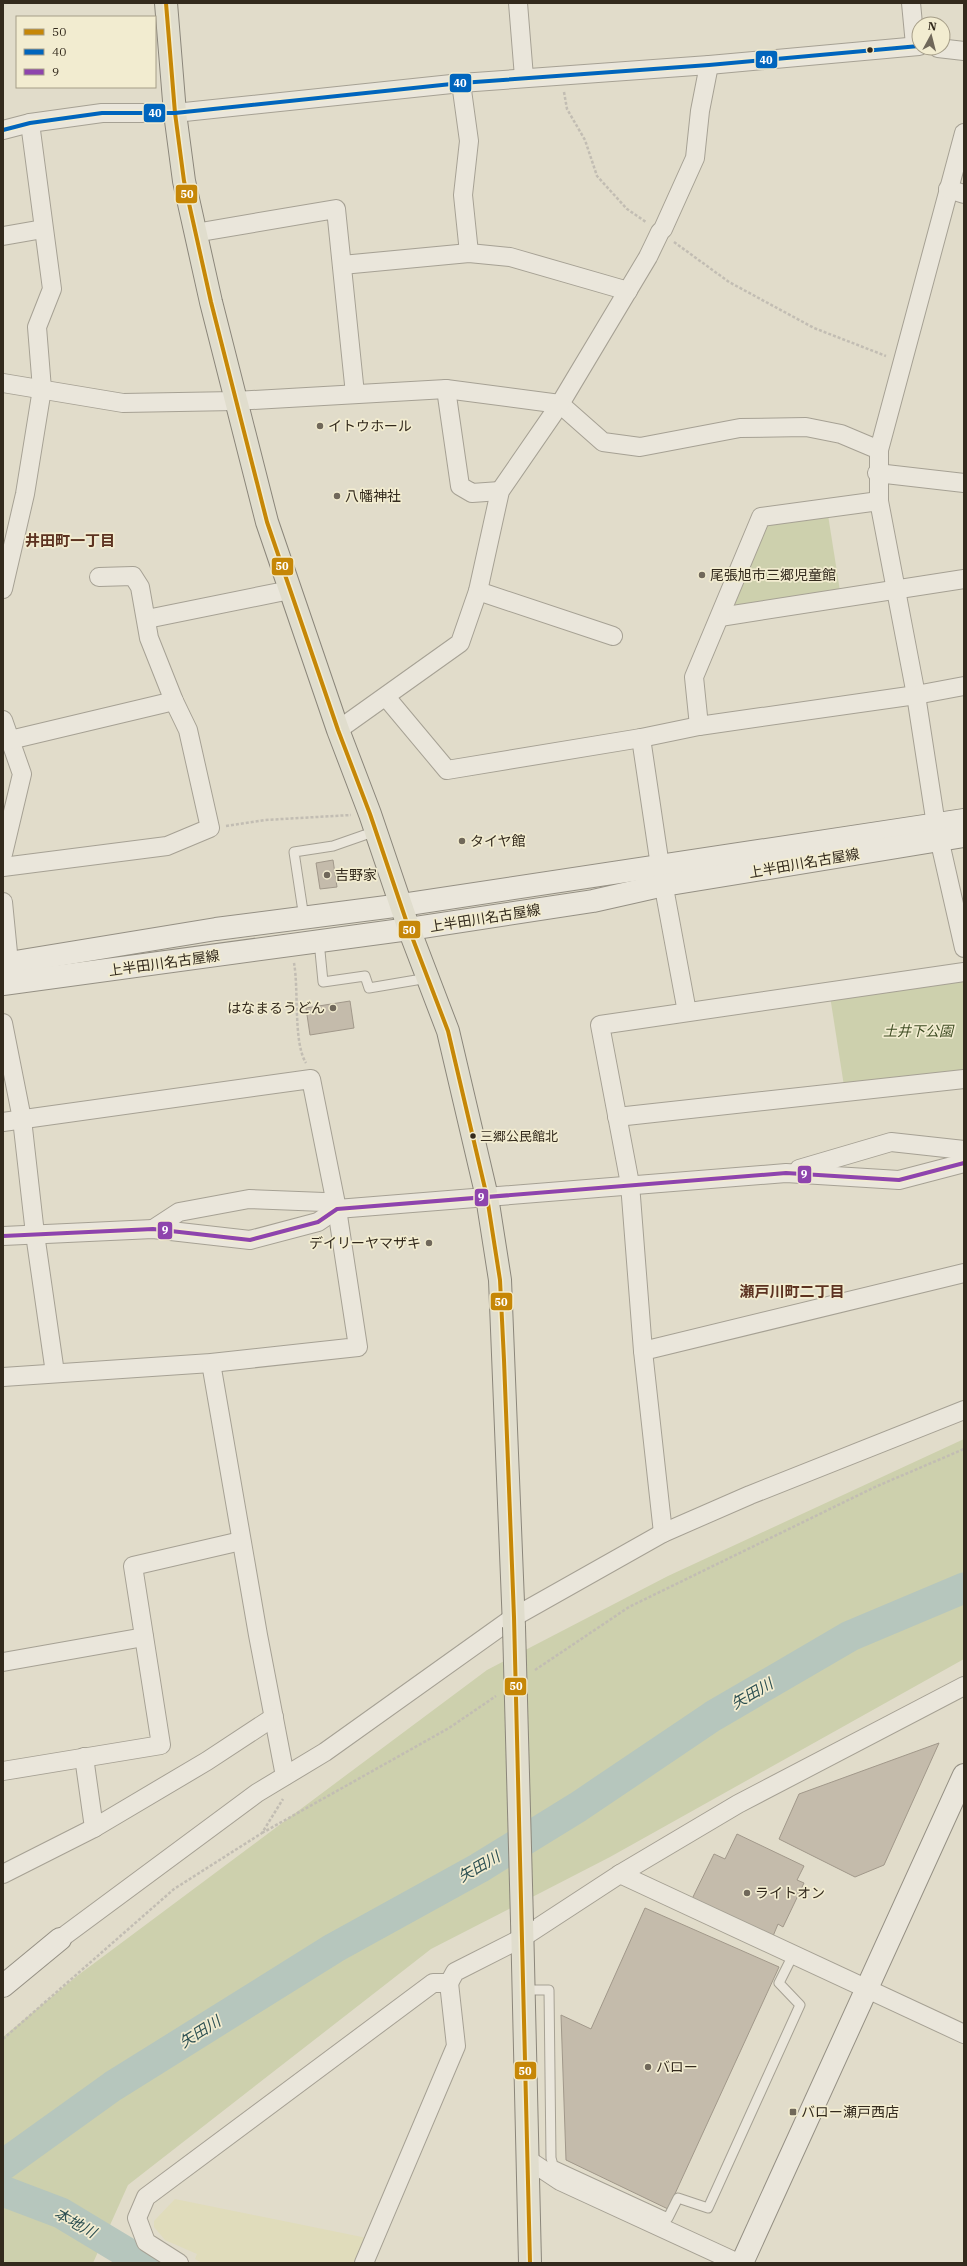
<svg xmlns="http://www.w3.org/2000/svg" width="967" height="2266" viewBox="0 0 967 2266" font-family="'IBM Plex Serif','Noto Sans JP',serif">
  <rect width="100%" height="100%" fill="#e1dcca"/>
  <!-- farmland -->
  <polygon fill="#e0dcbb" points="175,2199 367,2238 356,2263 202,2263 195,2259 197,2254 165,2240 154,2227 154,2221"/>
  <!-- green -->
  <g fill="#cdd0ad">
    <polygon points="828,515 840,591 730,608 765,522"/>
    <polygon points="963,979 964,1072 844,1086 830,996"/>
    <polygon points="964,1439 964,1659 610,1857 431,1949 128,2185 93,2263 3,2263 3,2037 77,1976 487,1670 668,1576"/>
  </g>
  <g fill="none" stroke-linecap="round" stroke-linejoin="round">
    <!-- river -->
    <g stroke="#b6c6bd" stroke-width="31">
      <polyline points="3,2165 113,2086 334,1948 479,1868 578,1807 713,1716 850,1636 964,1588"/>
      <polyline points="3,2191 61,2213 144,2263"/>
    </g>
  </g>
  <!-- building -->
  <g fill="#c4bbab" stroke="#a1988a">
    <polygon points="333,860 337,887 320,889 316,863"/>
    <polygon points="350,1001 354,1028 310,1035 306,1008"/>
    <polygon points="939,1743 884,1865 855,1877 779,1839 799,1794"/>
    <polygon points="737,1834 804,1866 797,1880 804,1883 783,1927 778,1924 771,1941 690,1903 714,1854 725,1859"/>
    <polygon points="645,1908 779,1967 668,2209 566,2160 561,2015 591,2029"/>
  </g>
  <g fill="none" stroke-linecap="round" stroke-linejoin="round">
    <defs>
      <g id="lane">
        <polyline points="304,918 294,852 333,846 376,831"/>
        <polyline points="319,941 323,982 365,976 369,988 428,978"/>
        <polyline points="523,1990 549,1990 551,2158 553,2165 668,2218 678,2198 708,2208 800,2005 779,1983 793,1955"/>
      </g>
      <g id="street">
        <polyline points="518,3 524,77"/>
        <polyline points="911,3 915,45"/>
        <polyline points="938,48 964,51"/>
        <polyline points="461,83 469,141 463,195 469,253"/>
        <polyline points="3,130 30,123 102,113 175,113 461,83 709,65 919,46"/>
        <polyline points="964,133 879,450 879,501 916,695 936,825 964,948"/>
        <polyline points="948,189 964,194"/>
        <polyline points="195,233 336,209 355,394"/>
        <polyline points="3,236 43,229"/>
        <polyline points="342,265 469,253 510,257 628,291"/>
        <polyline points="3,383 123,403 235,401 446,389 560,404 603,442 640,447 740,428 806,427 841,434 879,450"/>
        <polyline points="446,389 460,486 472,493 500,491"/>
        <polyline points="877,473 964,483"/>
        <polyline points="3,589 25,494 42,389 37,327 52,289 30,123"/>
        <polyline points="478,591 613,636"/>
        <polyline points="720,617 964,579"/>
        <polyline points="147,619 290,590"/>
        <polyline points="386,697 447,770 641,738 699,726 916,695 964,686"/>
        <polyline points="3,720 22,774 3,854"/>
        <polyline points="699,726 694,677 761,517 879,501"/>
        <polyline points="338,730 460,643 478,591 500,491 560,404 648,257 660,232 663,229 695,158 700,111 709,65"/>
        <polyline points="641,738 660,866 687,1012"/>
        <polyline points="10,740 174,701"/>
        <polyline points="3,867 167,846 210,828 188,730 174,701 149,638 140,587 133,576 99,577"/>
        <polyline points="3,902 9,963"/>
        <polyline points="3,1023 22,1119 35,1234 55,1373"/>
        <polyline points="617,1117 964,1079"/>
        <polyline points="3,1122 311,1079 337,1209 358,1347 211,1363 3,1377"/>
        <polyline points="799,1169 891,1142 964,1150"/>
        <polyline points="153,1229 179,1212 249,1199 324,1202 337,1209"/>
        <polyline points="3,1236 153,1229 250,1240 318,1222 337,1209 786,1173 899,1180 964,1163"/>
        <polyline points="643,1351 964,1273"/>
        <polyline points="211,1363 258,1635 285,1776"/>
        <polyline points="663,1533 643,1351 630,1184 600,1025 964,972"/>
        <polyline points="3,1662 144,1637"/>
        <polyline points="3,1771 161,1745 133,1566 241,1541"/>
        <polyline points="94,1828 207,1761 274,1717"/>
        <polyline points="3,1874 94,1828 84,1757"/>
        <polyline points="620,1874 964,2034"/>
        <polyline points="60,1939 257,1793 325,1752 514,1617 663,1533 750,1495 964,1410"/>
        <polyline points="527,2159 560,2181 738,2263"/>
        <polyline points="179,2263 146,2242 137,2218 146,2197 433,1983 449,1983 455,1972 522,1938 620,1874 738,1804 964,1686"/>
        <polyline points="364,2263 456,2046 449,1983"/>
      </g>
      <g id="secondary">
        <polyline points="3,964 216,929 402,905 964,820"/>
        <polyline points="3,984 409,929 593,901 664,885 964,836"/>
        <polyline points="3,1986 60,1939"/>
        <polyline points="742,2263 964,1775"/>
      </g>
      <g id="primary">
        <polyline points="166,3 175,113 184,181 211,302 267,522 338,730 370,814 409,929 448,1031 487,1197 500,1280 514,1627"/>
        <polyline points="522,1921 530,2263"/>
      </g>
    </defs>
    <!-- lane casing -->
    <use href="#lane" stroke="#a6a194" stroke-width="11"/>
    <!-- street casing -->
    <use href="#street" stroke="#a6a194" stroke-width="20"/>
    <!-- secondary casing -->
    <use href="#secondary" stroke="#959084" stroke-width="24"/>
    <!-- primary casing -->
    <use href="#primary" stroke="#8b867a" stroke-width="24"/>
    <!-- path -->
    <g stroke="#c2bdb3" stroke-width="2.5" stroke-dasharray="3 2" stroke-linecap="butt">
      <polyline points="564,92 567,109 585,140 597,176 627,209 646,222"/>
      <polyline points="674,242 729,282 814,328 886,356"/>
      <polyline points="226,826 265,820 351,815"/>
      <path d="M294,963c5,27 -1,79 12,100"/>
      <polyline points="535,1670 629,1607 875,1487 964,1449"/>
      <polyline points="262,1833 449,1728 496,1696"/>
      <polyline points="3,2039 174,1889 262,1833 283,1799"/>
    </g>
    <!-- lane -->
    <use href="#lane" stroke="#eae6db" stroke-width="9"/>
    <!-- street -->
    <use href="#street" stroke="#eae6db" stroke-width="18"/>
    <!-- secondary -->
    <use href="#secondary" stroke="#eae6db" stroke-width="22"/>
    <!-- primary -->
    <use href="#primary" stroke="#e0ddcd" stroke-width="22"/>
    <defs>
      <polyline id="primary-bridge" points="514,1627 522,1921"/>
    </defs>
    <!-- primary-bridge casing -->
    <use href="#primary-bridge" stroke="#8b867a" stroke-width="24" stroke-linecap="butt"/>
    <!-- primary-bridge -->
    <use href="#primary-bridge" stroke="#e0ddcd" stroke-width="22"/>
    <defs>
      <polyline id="bus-1" points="166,3 175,113 184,181 211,302 267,522 338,730 370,814 409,929 448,1031 487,1197 500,1280 504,1360 514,1617 530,2263"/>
      <polyline id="bus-2" points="3,130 30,123 102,113 175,113 461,83 709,65 919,46"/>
      <polyline id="bus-3" points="3,1236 153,1229 250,1240 318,1222 337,1209 786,1173 899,1180 964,1163"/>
    </defs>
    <!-- bus-1 casing -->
    <use href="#bus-1" stroke="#f2ecd0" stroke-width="7"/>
    <!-- bus-2 casing -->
    <use href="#bus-2" stroke="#f2ecd0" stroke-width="7"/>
    <!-- bus-3 casing -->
    <use href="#bus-3" stroke="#f2ecd0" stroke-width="7"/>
    <!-- bus-1 -->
    <use href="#bus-1" stroke="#c68707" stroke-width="4"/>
    <!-- bus-2 -->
    <use href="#bus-2" stroke="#0065bd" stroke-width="4"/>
    <!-- bus-3 -->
    <use href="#bus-3" stroke="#8e44ad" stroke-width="4"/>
  </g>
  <!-- markers -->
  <g fill="#332a1d" stroke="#f2ecd0" stroke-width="1.5">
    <circle cx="870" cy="50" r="3.5"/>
    <circle cx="473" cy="1136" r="3.5"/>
  </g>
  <g fill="#70685a" stroke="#f2ecd0" stroke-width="1.5">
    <circle cx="320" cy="426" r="4"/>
    <circle cx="337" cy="496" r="4"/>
    <circle cx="702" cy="575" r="4"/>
    <circle cx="462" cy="841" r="4"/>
    <circle cx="327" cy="875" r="4"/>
    <circle cx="333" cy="1008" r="4"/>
    <circle cx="429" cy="1243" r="4"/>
    <circle cx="747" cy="1893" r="4"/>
    <circle cx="648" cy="2067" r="4"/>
    <rect x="789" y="2108" width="8" height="8" rx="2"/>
  </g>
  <g text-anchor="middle" stroke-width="3.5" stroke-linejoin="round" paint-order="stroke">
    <!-- bus labels -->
    <g font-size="13" fill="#332a1d" stroke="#f2ecd0" text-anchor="start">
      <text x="480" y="1141">三郷公民館北</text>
    </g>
    <!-- poi labels -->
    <g font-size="14" fill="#332a1d" stroke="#f2ecd0" text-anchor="start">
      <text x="328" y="431">イトウホール</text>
      <text x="345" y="501">八幡神社</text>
      <text x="710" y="580">尾張旭市三郷児童館</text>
      <text x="470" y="846">タイヤ館</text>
      <text x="335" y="880">吉野家</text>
      <text x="325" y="1013" text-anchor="end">はなまるうどん</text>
      <text x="421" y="1248" text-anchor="end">デイリーヤマザキ</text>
      <text x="755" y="1898">ライトオン</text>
      <text x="656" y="2072">バロー</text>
      <text x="801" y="2117">バロー瀬戸西店</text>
    </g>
    <!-- street labels -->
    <g font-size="14" fill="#332a1d" stroke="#f2ecd0">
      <text transform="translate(804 863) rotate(-10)" y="5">上半田川名古屋線</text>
      <text transform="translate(485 918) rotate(-9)" y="5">上半田川名古屋線</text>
      <text transform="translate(164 963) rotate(-8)" y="5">上半田川名古屋線</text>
    </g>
    <!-- park labels -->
    <g font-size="14" font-style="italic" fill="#404e25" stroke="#f2ecd0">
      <text x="918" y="1036">土井下公園</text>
    </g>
    <!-- neighbourhood labels -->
    <g font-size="15" font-weight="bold" fill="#5c3220" stroke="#f2ecd0">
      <text x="70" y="546">井田町一丁目</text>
      <text x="792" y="1297">瀬戸川町二丁目</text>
    </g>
    <!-- water labels -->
    <g font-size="15" font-style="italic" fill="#2d5052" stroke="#f2ecd0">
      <text transform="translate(752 1694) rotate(-30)" y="5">矢田川</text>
      <text transform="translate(479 1867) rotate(-30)" y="5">矢田川</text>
      <text transform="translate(200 2032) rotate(-32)" y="5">矢田川</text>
      <text transform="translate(75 2223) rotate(29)" y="5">本地川</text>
    </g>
  </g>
  <g stroke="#f2ecd0" stroke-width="1.5">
    <rect x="755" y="50" width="23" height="19" rx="4" fill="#0065bd"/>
    <rect x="449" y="73" width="23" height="20" rx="4" fill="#0065bd"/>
    <rect x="143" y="103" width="23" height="20" rx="4" fill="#0065bd"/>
    <rect x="175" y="184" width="23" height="20" rx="4" fill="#c68707"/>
    <rect x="271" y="557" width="23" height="19" rx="4" fill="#c68707"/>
    <rect x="398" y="920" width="23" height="19" rx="4" fill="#c68707"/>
    <rect x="797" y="1165" width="15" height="19" rx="4" fill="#8e44ad"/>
    <rect x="474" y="1188" width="15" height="19" rx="4" fill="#8e44ad"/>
    <rect x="157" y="1221" width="16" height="19" rx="4" fill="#8e44ad"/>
    <rect x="490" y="1292" width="23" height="19" rx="4" fill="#c68707"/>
    <rect x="504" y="1677" width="23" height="19" rx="4" fill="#c68707"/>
    <rect x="514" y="2061" width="23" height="19" rx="4" fill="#c68707"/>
  </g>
  <g font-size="11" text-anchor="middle" font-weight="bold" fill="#fff">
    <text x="766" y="64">40</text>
    <text x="460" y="87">40</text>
    <text x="155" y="117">40</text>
    <text x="187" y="198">50</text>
    <text x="282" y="570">50</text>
    <text x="409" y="934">50</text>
    <text x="804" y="1178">9</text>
    <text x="481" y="1201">9</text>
    <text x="165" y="1234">9</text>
    <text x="501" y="1306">50</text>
    <text x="516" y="1690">50</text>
    <text x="525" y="2075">50</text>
  </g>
  <!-- border -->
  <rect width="967" height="2266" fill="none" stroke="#332a1d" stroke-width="8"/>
  <!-- legend -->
  <rect x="16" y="16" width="140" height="72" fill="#f2ecd0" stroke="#a69e88"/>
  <rect x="24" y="29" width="20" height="6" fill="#c68707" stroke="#a69e88"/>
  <text x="52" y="36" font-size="12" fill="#332a1d">50</text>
  <rect x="24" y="49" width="20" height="6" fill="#0065bd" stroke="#a69e88"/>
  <text x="52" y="56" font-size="12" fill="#332a1d">40</text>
  <rect x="24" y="69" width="20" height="6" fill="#8e44ad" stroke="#a69e88"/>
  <text x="52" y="76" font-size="12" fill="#332a1d">9</text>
  <!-- north arrow -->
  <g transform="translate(931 36) rotate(7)"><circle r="19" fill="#f2ecd0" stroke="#a69e88"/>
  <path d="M0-3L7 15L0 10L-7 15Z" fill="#70685a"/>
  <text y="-6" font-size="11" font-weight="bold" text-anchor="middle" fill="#332a1d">N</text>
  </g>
</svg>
